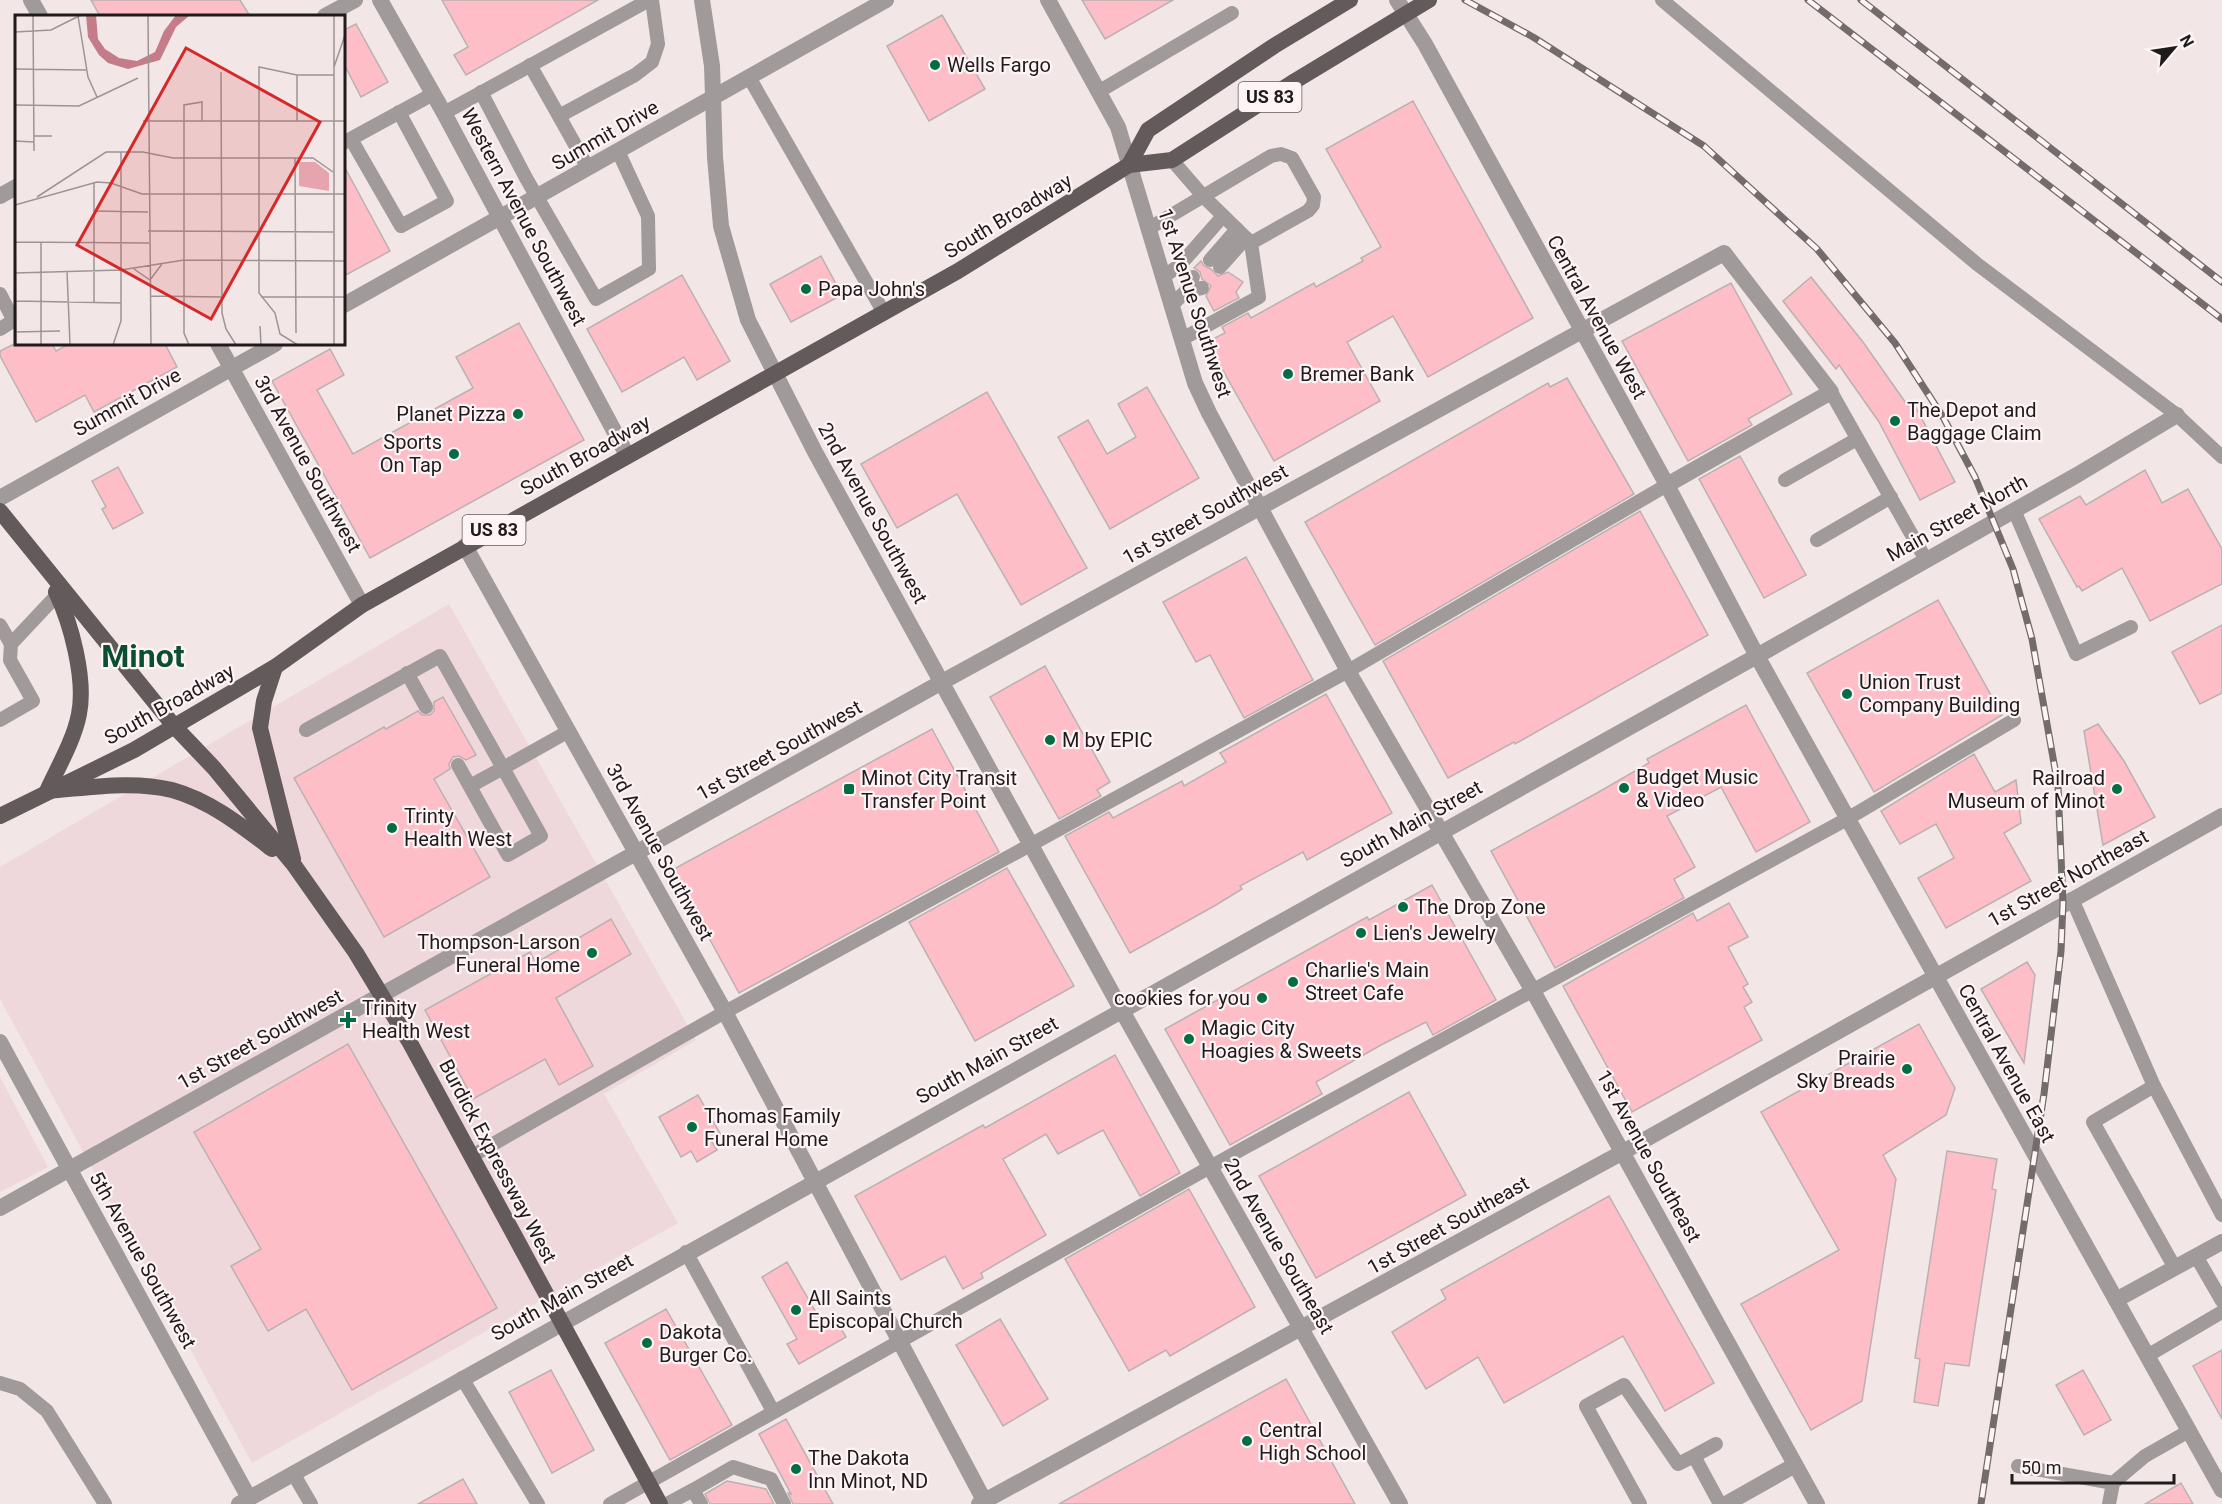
<svg xmlns="http://www.w3.org/2000/svg" width="2222" height="1504" viewBox="0 0 2222 1504" font-family="Roboto,sans-serif">
  <rect width="100%" height="100%" fill="#f3e6e7"/>
  <!-- built -->
  <g fill="#eed8db">
    <polygon points="449,604 696,1040 604,1094 678,1223 252,1463 0,999 0,867"/>
    <polygon points="0,1077 48,1167 0,1192"/>
  </g>
  <!-- building -->
  <g fill="#fdbec7" stroke="#bcb0b1" stroke-width="1.5">
    <polygon points="91,0 240,0 250,16 100,16"/>
    <polygon points="442,0 598,0 466,75 454,55 468,47"/>
    <polygon points="1082,0 1173,0 1105,39"/>
    <polygon points="942,15 985,89 929,121 887,46"/>
    <polygon points="356,24 388,82 361,97 344,64 344,30"/>
    <polygon points="1413,101 1533,318 1428,377 1393,316 1347,342 1380,401 1274,461 1207,342 1225,333 1222,327 1248,313 1251,318 1314,283 1316,287 1363,261 1361,258 1381,247 1326,149"/>
    <polygon points="344,166 390,251 344,276"/>
    <polygon points="821,256 842,295 791,322 770,284"/>
    <polygon points="1201,261 1204,266 1211,269 1218,276 1228,272 1243,282 1236,292 1239,298 1214,311 1206,296 1211,286 1202,279 1200,272 1194,268"/>
    <polygon points="682,275 730,361 697,380 684,357 622,392 587,329"/>
    <polygon points="1811,277 1863,342 1908,406 1914,404 1955,482 1920,500 1879,422 1839,365 1836,369 1783,301"/>
    <polygon points="1731,283 1792,394 1748,419 1752,425 1688,461 1622,341"/>
    <polygon points="519,323 584,440 370,558 272,381 330,349 344,375 317,390 353,454 473,388 456,357"/>
    <polygon points="14,344 52,344 56,351 69,344 165,344 177,367 94,412 85,395 36,422 0,356 0,351"/>
    <polygon points="1567,378 1634,494 1375,645 1305,522 1548,383 1550,387"/>
    <polygon points="1147,387 1199,478 1110,529 1058,437 1088,420 1107,454 1136,437 1118,404"/>
    <polygon points="987,392 1087,568 1021,605 957,494 897,528 861,464"/>
    <polygon points="1740,456 1806,575 1764,598 1699,479"/>
    <polygon points="118,467 143,513 113,529 102,509 106,507 92,481"/>
    <polygon points="2145,470 2162,503 2188,489 2222,549 2222,584 2150,621 2122,568 2082,591 2079,586 2077,587 2039,519 2080,496 2086,505"/>
    <polygon points="1640,511 1708,635 1515,744 1514,742 1448,778 1383,661"/>
    <polygon points="1246,557 1313,680 1244,718 1210,655 1196,662 1163,602"/>
    <polygon points="1938,600 2002,715 1874,792 1807,673"/>
    <polygon points="2222,625 2222,693 2200,704 2172,652"/>
    <polygon points="1045,666 1110,782 1097,790 1101,796 1059,819 990,697"/>
    <polygon points="1326,694 1392,813 1307,860 1303,852 1240,886 1242,889 1216,905 1130,953 1065,836 1109,812 1113,818 1182,781 1184,786 1226,762 1220,753"/>
    <polygon points="443,697 476,755 466,760 459,756 453,757 449,764 450,769 434,779 490,877 384,937 294,778 384,727 386,729 418,711 422,715 430,715 434,711 434,702"/>
    <polygon points="1746,705 1810,822 1756,852 1721,787 1667,816 1695,867 1674,879 1684,898 1555,968 1491,851 1597,793 1649,763 1647,759"/>
    <polygon points="2098,724 2124,761 2155,817 2103,845 2084,731"/>
    <polygon points="932,729 999,852 739,993 672,870"/>
    <polygon points="1974,754 1995,792 2016,780 2021,823 2004,833 2031,881 1946,928 1918,878 1954,858 1936,824 1900,844 1881,811"/>
    <polygon points="1007,868 1074,986 975,1041 909,922"/>
    <polygon points="1432,885 1496,1000 1433,1035 1426,1022 1381,1045 1316,1082 1322,1094 1230,1145 1165,1029 1367,917 1369,920"/>
    <polygon points="1729,903 1748,937 1728,947 1748,984 1743,987 1752,1002 1744,1007 1762,1040 1632,1112 1563,986 1693,913 1697,921"/>
    <polygon points="611,919 631,954 556,998 593,1066 559,1085 545,1059 473,1099 425,1010 530,952 536,963"/>
    <polygon points="2027,962 2035,975 2024,1063 1981,989"/>
    <polygon points="1919,1024 1955,1088 1946,1115 1883,1155 1896,1179 1862,1401 1811,1430 1741,1304 1839,1250 1761,1112"/>
    <polygon points="348,1044 497,1308 352,1390 306,1309 268,1331 231,1266 261,1249 194,1132"/>
    <polygon points="1115,1055 1180,1173 1140,1196 1103,1130 1058,1154 1046,1134 1003,1159 1046,1235 981,1273 983,1278 963,1289 945,1256 901,1280 855,1196 983,1125 985,1128"/>
    <polygon points="1409,1092 1466,1195 1316,1278 1259,1176"/>
    <polygon points="698,1095 721,1135 711,1140 717,1150 697,1162 691,1151 681,1157 659,1117"/>
    <polygon points="1947,1151 1997,1159 1992,1189 1996,1190 1969,1366 1945,1363 1938,1406 1914,1402 1920,1359 1915,1358"/>
    <polygon points="1189,1189 1255,1307 1170,1356 1166,1350 1129,1371 1065,1259"/>
    <polygon points="1609,1196 1714,1383 1665,1411 1623,1336 1504,1403 1478,1357 1426,1389 1392,1332 1446,1299 1441,1290"/>
    <polygon points="787,1262 821,1321 833,1315 846,1337 799,1364 787,1344 797,1339 762,1277"/>
    <polygon points="666,1309 732,1425 670,1460 605,1343"/>
    <polygon points="1000,1319 1048,1399 1003,1426 956,1345"/>
    <polygon points="2222,1350 2222,1419 2193,1366"/>
    <polygon points="551,1370 594,1450 552,1473 509,1392"/>
    <polygon points="2083,1370 2111,1420 2084,1435 2056,1385"/>
    <polygon points="1286,1379 1355,1504 1059,1504"/>
    <polygon points="786,1419 833,1504 793,1504 788,1493 791,1494 759,1434"/>
    <polygon points="463,1479 477,1504 418,1504"/>
    <polygon points="727,1481 766,1489 774,1504 710,1504 705,1494"/>
    <polygon points="2181,1483 2193,1504 2145,1504"/>
  </g>
  <g fill="none" stroke-linecap="round" stroke-linejoin="round">
    <!-- service -->
    <g stroke="#a09a9b" stroke-width="14">
      <polyline points="1662,0 1977,264 2177,415 2222,457"/>
      <polyline points="530,65 559,116 635,75 652,62 658,44 652,0"/>
      <polyline points="749,77 884,313"/>
      <polyline points="481,92 526,178 596,299 649,269 648,216 618,151"/>
      <polyline points="1098,92 1232,13"/>
      <polyline points="444,113 649,0"/>
      <polyline points="559,116 588,168"/>
      <polyline points="351,139 401,226 447,201 399,112"/>
      <polyline points="345,142 433,94"/>
      <polyline points="1172,160 1203,196 1251,243 1259,297 1182,339"/>
      <polyline points="1148,229 1271,156 1281,154 1292,158 1314,197 1313,205 1308,211 1251,243"/>
      <polyline points="1210,260 1237,229"/>
      <polyline points="1220,267 1246,238"/>
      <polyline points="1163,277 1180,265 1223,216"/>
      <polyline points="1186,291 1202,288"/>
      <polyline points="0,294 14,321"/>
      <polyline points="1172,305 1186,291 1193,277"/>
      <polyline points="0,329 16,319"/>
      <polyline points="1831,392 1926,560"/>
      <polyline points="1785,480 1857,439"/>
      <polyline points="2014,510 2076,654 2131,627"/>
      <polyline points="1817,540 1891,497"/>
      <polyline points="0,625 11,644"/>
      <polyline points="407,673 426,707"/>
      <polyline points="0,720 33,701 10,660 11,644 57,595"/>
      <polyline points="306,730 440,656 503,768 470,786"/>
      <polyline points="458,765 508,855 541,836 503,768 569,731"/>
      <polyline points="2072,899 2154,1086 2222,1215"/>
      <polyline points="2154,1086 2093,1122 2175,1268"/>
      <polyline points="472,1156 725,1012 1348,671 1667,485"/>
      <polyline points="686,1252 773,1411"/>
      <polyline points="2196,1256 2222,1301"/>
      <polyline points="2147,1356 2222,1312"/>
      <polyline points="462,1378 538,1504"/>
      <polyline points="0,1383 20,1389 47,1411 105,1504"/>
      <polyline points="1694,1456 1716,1444"/>
      <polyline points="2018,1466 2113,1483"/>
      <polyline points="293,1473 311,1504"/>
      <polyline points="610,1504 1244,1148 1847,819 2014,720"/>
      <polyline points="667,1504 693,1490"/>
      <polyline points="701,1504 693,1490 733,1467 771,1479 784,1504"/>
      <polyline points="1640,1504 1586,1406 1624,1385 1678,1464 1694,1456 1720,1504"/>
      <polyline points="2109,1504 2113,1483 2145,1456 2189,1431"/>
    </g>
    <!-- minor -->
    <g stroke="#a09a9b" stroke-width="16">
      <polyline points="31,0 40,16"/>
      <polyline points="380,0 444,113 627,455"/>
      <polyline points="1048,0 1118,127 1195,383 1209,413 1348,671 1533,991 1817,1504"/>
      <polyline points="325,16 355,0"/>
      <polyline points="0,196 16,187"/>
      <polyline points="344,305 886,0"/>
      <polyline points="218,344 362,605"/>
      <polyline points="0,498 275,344"/>
      <polyline points="465,546 725,1012 986,1504"/>
      <polyline points="1757,656 2077,475 2177,415"/>
      <polyline points="383,994 942,682 1724,253 1831,392 1667,485"/>
      <polyline points="1121,1009 1400,1504"/>
      <polyline points="0,1042 249,1498"/>
      <polyline points="2116,1300 2222,1242"/>
      <polyline points="979,1504 1623,1152 2222,816"/>
      <polyline points="1726,1504 1795,1465"/>
    </g>
    <!-- tertiary -->
    <g stroke="#a09a9b" stroke-width="16">
      <polyline points="702,0 712,66 715,157 721,226 748,320 815,452 1121,1009"/>
      <polyline points="1397,0 1425,44 1667,485 1757,656 2222,1490"/>
      <polyline points="0,1208 383,994"/>
      <polyline points="239,1504 1757,656"/>
    </g>
    <!-- primary -->
    <g stroke="#635a5b" stroke-width="16">
      <polyline points="1129,165 1148,130 1274,46 1350,0"/>
      <polyline points="0,511 174,726 214,768 294,865 356,953 409,1041 660,1504"/>
      <path d="M56,592c15,31 30,87 23,122 -5,26 -21,53 -32,77 41,-3 85,-11 125,-1 37,10 70,36 100,59"/>
      <polyline points="275,667 264,701 260,728 293,859"/>
      <polyline points="0,816 134,750 275,667 362,605 958,271 1129,165 1172,160 1295,81 1429,0"/>
    </g>
    <defs>
      <g id="rail">
        <polyline points="1465,0 1533,37 1704,146 1817,249 1895,343 1943,417 1975,477 2013,569 2032,639 2058,786 2063,903 2061,951 2044,1094 1981,1504"/>
        <polyline points="1808,0 2222,319"/>
        <polyline points="1861,0 2222,282"/>
      </g>
    </defs>
    <!-- rail casing -->
    <use href="#rail" stroke="#736b6c" stroke-width="7"/>
    <!-- rail -->
    <use href="#rail" stroke="#fef4f5" stroke-width="4.5" stroke-dasharray="14" stroke-linecap="butt"/>
  </g>
  <!-- markers -->
  <g fill="#026d45" stroke="#fef4f5" stroke-width="2">
    <circle cx="935" cy="65" r="6"/>
    <circle cx="806" cy="289" r="6"/>
    <circle cx="1288" cy="374" r="6"/>
    <circle cx="518" cy="414" r="6"/>
    <circle cx="1895" cy="421" r="6"/>
    <circle cx="454" cy="454" r="6"/>
    <circle cx="1847" cy="694" r="6"/>
    <circle cx="1050" cy="740" r="6"/>
    <circle cx="1624" cy="788" r="6"/>
    <rect x="843" y="783" width="12" height="12" rx="3"/>
    <circle cx="2117" cy="789" r="6"/>
    <circle cx="392" cy="828" r="6"/>
    <circle cx="1403" cy="907" r="6"/>
    <circle cx="1361" cy="933" r="6"/>
    <circle cx="592" cy="953" r="6"/>
    <circle cx="1293" cy="982" r="6"/>
    <circle cx="1262" cy="998" r="6"/>
    <path d="M345 1011h6v6h6v6h-6v6h-6v-6h-6v-6h6z"/>
    <circle cx="1189" cy="1039" r="6"/>
    <circle cx="1907" cy="1069" r="6"/>
    <circle cx="692" cy="1127" r="6"/>
    <circle cx="796" cy="1310" r="6"/>
    <circle cx="647" cy="1343" r="6"/>
    <circle cx="1247" cy="1441" r="6"/>
    <circle cx="796" cy="1469" r="6"/>
  </g>
  <g text-anchor="middle" stroke-width="4.5" stroke-linejoin="round" paint-order="stroke">
    <!-- shield labels -->
    <g fill="#fef4f5" stroke="#625b5c" stroke-width="1.5">
      <rect x="1238.5" y="82" width="63" height="30" rx="4.5"/>
      <rect x="462.5" y="515" width="63" height="30" rx="4.5"/>
    </g>
    <g font-size="18" font-weight="bold" fill="#1f1a1b">
      <text x="1270" y="103">US 83</text>
      <text x="494" y="536">US 83</text>
    </g>
    <!-- poi labels -->
    <g font-size="20" fill="#1f1a1b" stroke="#fef4f5" text-anchor="start">
      <text x="947" y="72">Wells Fargo</text>
      <text x="818" y="296">Papa John's</text>
      <text x="1300" y="381">Bremer Bank</text>
      <text x="1907" y="417">The Depot and<tspan x="1907" dy="23">Baggage Claim</tspan></text>
      <text x="506" y="421" text-anchor="end">Planet Pizza</text>
      <text x="442" y="449" text-anchor="end">Sports<tspan x="442" dy="23">On Tap</tspan></text>
      <text x="1859" y="689">Union Trust<tspan x="1859" dy="23">Company Building</tspan></text>
      <text x="1062" y="747">M by EPIC</text>
      <text x="1636" y="784">Budget Music<tspan x="1636" dy="23">&amp; Video</tspan></text>
      <text x="861" y="785">Minot City Transit<tspan x="861" dy="23">Transfer Point</tspan></text>
      <text x="2105" y="785" text-anchor="end">Railroad<tspan x="2105" dy="23">Museum of Minot</tspan></text>
      <text x="404" y="823">Trinty<tspan x="404" dy="23">Health West</tspan></text>
      <text x="1415" y="914">The Drop Zone</text>
      <text x="1373" y="940">Lien's Jewelry</text>
      <text x="580" y="949" text-anchor="end">Thompson-Larson<tspan x="580" dy="23">Funeral Home</tspan></text>
      <text x="1305" y="977">Charlie's Main<tspan x="1305" dy="23">Street Cafe</tspan></text>
      <text x="1250" y="1005" text-anchor="end">cookies for you</text>
      <text x="362" y="1015">Trinity<tspan x="362" dy="23">Health West</tspan></text>
      <text x="1201" y="1035">Magic City<tspan x="1201" dy="23">Hoagies &amp; Sweets</tspan></text>
      <text x="1895" y="1065" text-anchor="end">Prairie<tspan x="1895" dy="23">Sky Breads</tspan></text>
      <text x="704" y="1123">Thomas Family<tspan x="704" dy="23">Funeral Home</tspan></text>
      <text x="808" y="1305">All Saints<tspan x="808" dy="23">Episcopal Church</tspan></text>
      <text x="659" y="1339">Dakota<tspan x="659" dy="23">Burger Co.</tspan></text>
      <text x="1259" y="1437">Central<tspan x="1259" dy="23">High School</tspan></text>
      <text x="808" y="1465">The Dakota<tspan x="808" dy="23">Inn Minot, ND</tspan></text>
    </g>
    <!-- street labels -->
    <g font-size="20" fill="#1f1a1b" stroke="#fef4f5">
      <text transform="translate(605 135) rotate(-30)" y="7">Summit Drive</text>
      <text transform="translate(1008 216) rotate(-31)" y="7">South Broadway</text>
      <text transform="translate(524 217) rotate(62)" y="7">Western Avenue Southwest</text>
      <text transform="translate(1195 303) rotate(72)" y="7">1st Avenue Southwest</text>
      <text transform="translate(1597 317) rotate(61)" y="7">Central Avenue West</text>
      <text transform="translate(127 402) rotate(-29)" y="7">Summit Drive</text>
      <text transform="translate(585 455) rotate(-29)" y="7">South Broadway</text>
      <text transform="translate(308 464) rotate(61)" y="7">3rd Avenue Southwest</text>
      <text transform="translate(873 513) rotate(61)" y="7">2nd Avenue Southwest</text>
      <text transform="translate(1205 514) rotate(-29)" y="7">1st Street Southwest</text>
      <text transform="translate(1957 518) rotate(-29)" y="7">Main Street North</text>
      <text transform="translate(169 704) rotate(-29)" y="7">South Broadway</text>
      <text transform="translate(779 750) rotate(-29)" y="7">1st Street Southwest</text>
      <text transform="translate(1411 824) rotate(-29)" y="7">South Main Street</text>
      <text transform="translate(660 852) rotate(61)" y="7">3rd Avenue Southwest</text>
      <text transform="translate(2068 878) rotate(-29)" y="7">1st Street Northeast</text>
      <text transform="translate(260 1039) rotate(-29)" y="7">1st Street Southwest</text>
      <text transform="translate(987 1060) rotate(-29)" y="7">South Main Street</text>
      <text transform="translate(2007 1063) rotate(61)" y="7">Central Avenue East</text>
      <text transform="translate(1649 1156) rotate(61)" y="7">1st Avenue Southeast</text>
      <text transform="translate(498 1161) rotate(62)" y="7">Burdick Expressway West</text>
      <text transform="translate(1448 1225) rotate(-29)" y="7">1st Street Southeast</text>
      <text transform="translate(1279 1246) rotate(60)" y="7">2nd Avenue Southeast</text>
      <text transform="translate(143 1260) rotate(61)" y="7">5th Avenue Southwest</text>
      <text transform="translate(562 1297) rotate(-29)" y="7">South Main Street</text>
    </g>
    <!-- town labels -->
    <g font-size="32" font-weight="bold" fill="#0c4e31" stroke="#fef4f5">
      <text x="143" y="667">Minot</text>
    </g>
  </g>
  <!-- overview -->
  <g transform="translate(15 15)">
    <rect width="330" height="330" fill="#f3e6e7"/>
    <path d="M284,147h16l14,11v18l-30,-5z" fill="#e6a4ae"/>
    <path d="M71,0h10l2,24 7,10 14,9 18,3 18,-9 9,-21 12,-16h14l-14,12 -16,33 -32,9 -20,-6 -9,-8 -11,-18z" fill="#c47c88"/>
    <path fill="none" stroke="#9e9495" stroke-width="1.5" d="M18,0l1,136M133,0l3,330M63,1l10,61 9,20M0,17l36,-2 30,-15M319,52l11,-32M0,54l71,1M206,57l1,241 4,16 10,16M0,90l64,1 59,-28M128,106h202M282,106v-46M19,121h18M0,126l19,1M280,143l1,175M22,182l69,-45h37l30,6h140l20,14M0,190l82,-23 14,1 31,11h203M80,196l53,1M0,202l1,128M133,216l185,1M0,227l134,1M26,227v103M119,254l16,11 12,-16M52,256l3,74M0,258l106,-3 63,-10 161,1M135,281l72,1M246,282h84M1,286l105,2M79,288v-121M245,311l1,19M0,317l45,-1M98,330l8,-24v-169M174,330l-5,-12v-228l18,-3v19M283,330l-18,-11 -5,-21 -16,-20v-226l38,8h37M319,330v-330"/>
    <path fill="#d62828" fill-opacity="0.15" stroke="#d62828" stroke-width="3" d="M171,33l134,74 -109,197 -134,-74z"/>
    <rect width="330" height="330" fill="none" stroke="#1f1a1b" stroke-width="3"/>
  </g>
  <!-- north arrow -->
  <g transform="translate(2174 48) rotate(61)" stroke="#fef4f5" stroke-width="4.5" paint-order="stroke">
  <path d="M0-4.5L10 22L0 15L-10 22Z" fill="#1f1a1b"/>
  <text y="-9" font-size="16" font-weight="bold" text-anchor="middle" fill="#1f1a1b">N</text>
  </g>
  <!-- scale -->
  <path d="M2012 1474v9h162v-9" fill="none" stroke="#1f1a1b" stroke-width="3"/>
  <text x="2021" y="1474" font-size="18" fill="#1f1a1b" stroke="#fef4f5" stroke-width="4.5" paint-order="stroke">50 m</text>
</svg>
